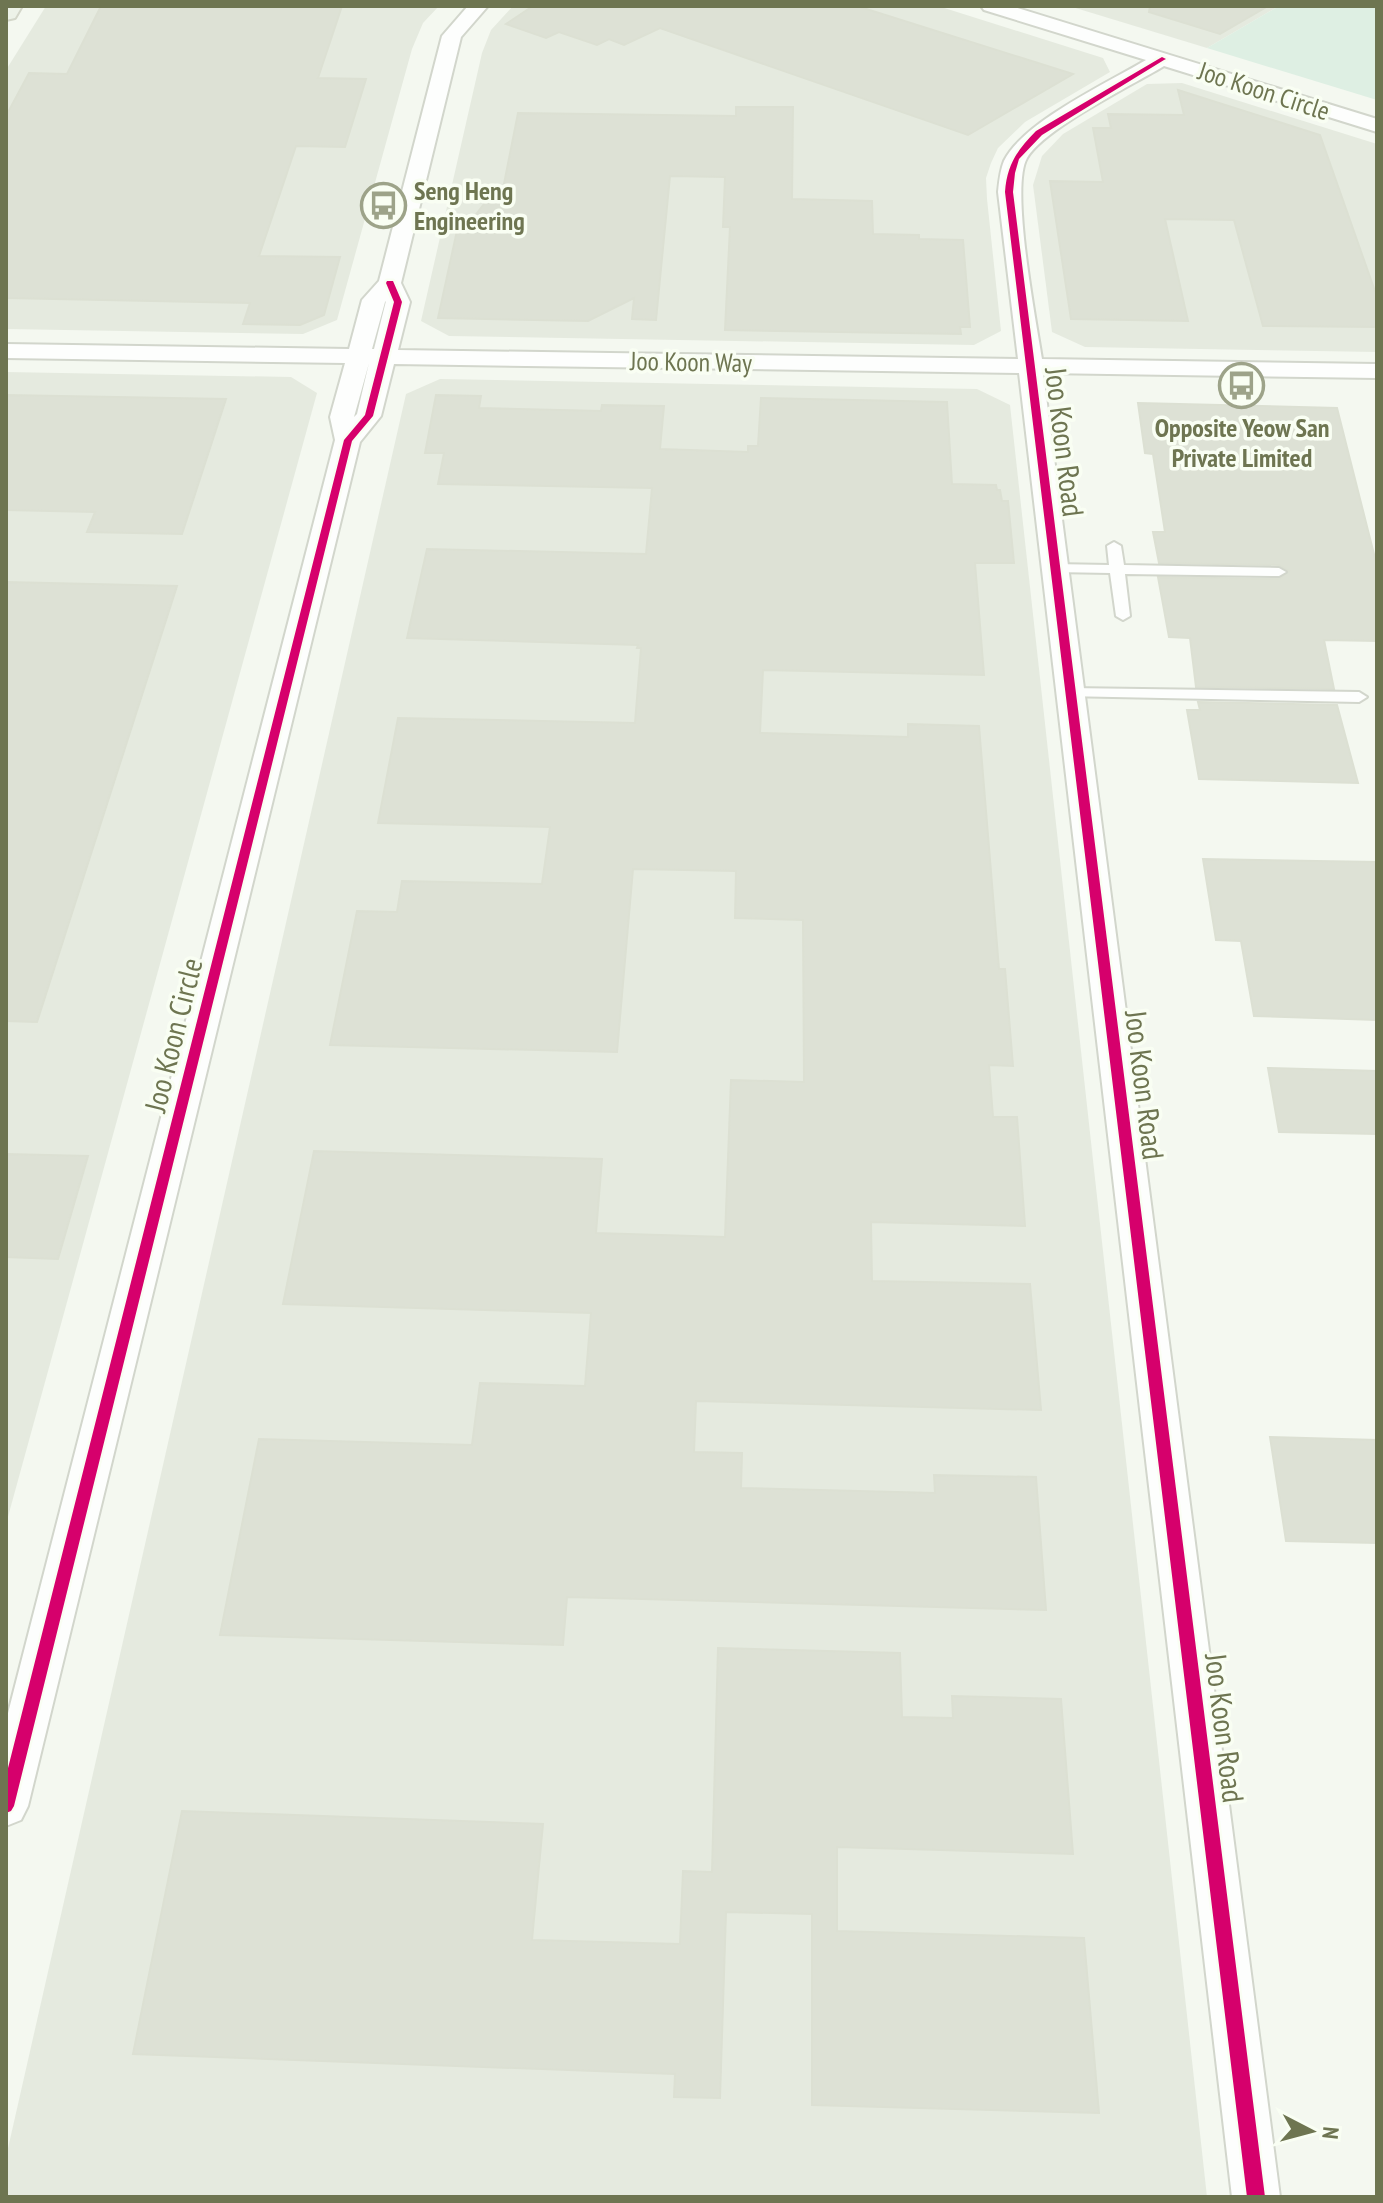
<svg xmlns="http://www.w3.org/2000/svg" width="1383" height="2203" viewBox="0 0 1383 2203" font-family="'PT Sans Narrow',sans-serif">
  <rect width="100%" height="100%" fill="#f4f8f0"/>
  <!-- industrial -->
  <g fill="#e5eadf">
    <polygon points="46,6 439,6 423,23 412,49 337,320 303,334 6,329 6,70"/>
    <polygon points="513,6 938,6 1103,58 1110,72 1025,122 998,148 991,163 986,178 987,199 1001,331 974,345 449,336 421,321 482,53 491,30"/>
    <polygon points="1069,6 1279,6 1207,48"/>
    <polygon points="1182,83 1377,144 1377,352 1085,347 1052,332 1033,185 1042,156 1063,134 1147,84"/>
    <polygon points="6,372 291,377 317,393 6,1524"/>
    <polygon points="440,379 977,389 1010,405 1207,2197 6,2197 6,2157 406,394"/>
  </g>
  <!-- green -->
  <polygon fill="#deefe3" points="1279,6 1377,6 1377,100 1207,48"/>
  <!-- building -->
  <g fill="#dde1d5" stroke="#dce0d3" stroke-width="2">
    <polygon points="101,6 342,6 318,78 366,79 345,147 296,146 259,256 340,257 324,315 300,325 243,324 250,303 6,298 6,116 29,73 67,74"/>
    <polygon points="533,6 857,6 1073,74 968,135 660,28 624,45 609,39 597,45 559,32 546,38 506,24"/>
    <polygon points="1150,6 1268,6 1220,34 1149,12"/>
    <polygon points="1178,90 1320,135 1377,297 1377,327 1263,326 1234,220 1165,219 1188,321 1071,319 1050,181 1103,182 1093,128 1111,128 1108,114 1184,115"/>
    <polygon points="736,107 793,107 792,199 872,201 873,234 919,235 919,239 963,240 970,327 960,327 961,334 725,330 730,227 723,227 725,177 670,176 656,320 632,319 634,298 588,321 438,318 458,226 467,226 487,200 502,194 518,113 736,116"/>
    <polygon points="6,395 226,399 182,534 87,532 95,512 6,510"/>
    <polygon points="436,395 481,396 479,408 601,411 602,405 664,406 660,449 748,452 748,446 758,446 761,398 947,402 952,484 996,485 997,490 1000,490 1002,501 1008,501 1014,563 975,563 984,675 763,670 760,733 908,737 908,724 979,726 999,969 1005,969 1013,1066 989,1065 993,1117 1017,1117 1025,1226 871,1222 872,1281 1030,1284 1041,1410 696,1401 694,1452 742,1453 741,1488 935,1493 934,1475 1036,1477 1046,1610 567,1597 563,1645 220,1635 259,1439 472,1445 480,1383 585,1386 591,1313 283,1304 314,1151 602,1159 596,1233 725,1237 731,1080 804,1082 803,920 735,918 736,871 633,869 617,1052 330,1045 357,911 397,912 402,881 542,884 550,827 378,823 398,718 635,723 641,648 637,648 638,645 407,638 427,549 646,554 652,488 438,484 444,453 425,453"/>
    <polygon points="1138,403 1337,408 1377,566 1377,641 1324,640 1334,689 1196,687 1190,638 1169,637 1158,577 1279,579 1289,571 1279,565 1159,563 1153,532 1165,532 1153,454 1145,453"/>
    <polygon points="6,582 177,586 37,1022 6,1021"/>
    <polygon points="1198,702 1337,705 1358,783 1199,779 1187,710 1200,710"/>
    <polygon points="1203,859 1377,862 1377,1020 1254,1016 1241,941 1216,940"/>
    <polygon points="1268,1068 1377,1071 1377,1134 1279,1132"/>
    <polygon points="6,1154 88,1156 58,1259 6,1257"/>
    <polygon points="1270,1437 1377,1440 1377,1543 1286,1541"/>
    <polygon points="718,1648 900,1653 902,1717 953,1718 952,1696 1061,1699 1073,1854 837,1847 837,1931 1084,1938 1099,2113 812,2105 812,1914 726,1912 720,2098 674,2097 675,2074 133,2054 182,1811 543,1824 532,1940 680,1944 683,1871 712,1872"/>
  </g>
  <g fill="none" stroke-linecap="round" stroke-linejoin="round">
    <defs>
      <g id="service">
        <polygon points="1114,542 1121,546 1124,565 1279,568 1286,572 1279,576 1125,574 1130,616 1123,620 1116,616 1110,573 1054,572 1047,568 1054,564 1109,565 1107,546"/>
        <polygon points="1069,688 1359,692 1367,697 1359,702 1064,696 1061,693"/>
      </g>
      <path id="minor" d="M468,6h20l-27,31 -60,246 9,19 -12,48 620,9 -20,-167c1,-10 2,-21 6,-31 19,-39 103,-78 142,-101l-162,-50 -3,-4h30l366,113v13l-213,-66c-33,20 -119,62 -137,92 -17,29 9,162 15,201l335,5v14l-334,-5 237,1824h-48l-213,-1824 -625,-9 -13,52 -21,26 -332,1364 -7,14 -15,6v-105l329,-1281 -5,-23 15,-54 -339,-5v-14l343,5 13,-49 17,-19 63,-245zM386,301l-12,48h-2l13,-47zM369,363l-12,51 -3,3z"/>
      <polygon id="primary" points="6,6 22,6 15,18 6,20"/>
    </defs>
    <!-- service casing -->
    <use href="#service" stroke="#d2d6cc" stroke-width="4"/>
    <!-- minor casing -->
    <use href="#minor" stroke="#d2d6cc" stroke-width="4"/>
    <!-- primary casing -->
    <use href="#primary" stroke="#d3d6c9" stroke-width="4"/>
    <!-- service -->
    <use href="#service" fill="#fdfefd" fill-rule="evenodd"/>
    <!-- minor -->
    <use href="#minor" fill="#fdfefd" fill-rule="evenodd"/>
    <!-- primary -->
    <use href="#primary" fill="#edf2e8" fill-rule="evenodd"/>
    <defs>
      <g id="cycleway">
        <path d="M1162,57l4,2 -2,1 -122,75 -23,24 -4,14 -2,19 252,2005h-18l-242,-2005c2,-27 12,-42 31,-61z"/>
        <polygon points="387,281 393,281 402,302 373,416 352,441 14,1806 11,1811 6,1813 6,1776 344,440 365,415 394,302 386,283"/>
      </g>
    </defs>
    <!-- cycleway casing -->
    <use href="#cycleway" stroke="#f9fef3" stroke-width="5"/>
    <!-- cycleway -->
    <use href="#cycleway" fill="#d6006c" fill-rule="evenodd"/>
  </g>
  <!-- icons -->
  <defs>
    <symbol id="bus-ring" viewBox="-11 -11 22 22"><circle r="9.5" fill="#f9fef3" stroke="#9da389" stroke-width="1.5"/><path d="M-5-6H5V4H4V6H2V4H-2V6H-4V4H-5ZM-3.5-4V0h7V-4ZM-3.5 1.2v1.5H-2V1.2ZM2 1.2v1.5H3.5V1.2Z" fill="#9da389"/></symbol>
  </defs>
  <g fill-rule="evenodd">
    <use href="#bus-ring" x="358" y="180" width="51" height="51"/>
    <use href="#bus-ring" x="1216" y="360" width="51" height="51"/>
  </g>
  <g text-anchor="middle" stroke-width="7" stroke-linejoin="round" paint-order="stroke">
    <!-- far-street labels -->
    <g font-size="26" fill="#6e7551" stroke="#f9fef3">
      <text transform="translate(1264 91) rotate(18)" y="9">Joo Koon Circle</text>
      <text transform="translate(691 362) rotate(1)" y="9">Joo Koon Way</text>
    </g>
    <!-- far-poi labels -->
    <g font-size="26" font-weight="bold" fill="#6e7551" stroke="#f9fef3" text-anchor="start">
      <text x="414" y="200">Seng Heng<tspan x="414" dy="30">Engineering</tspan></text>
      <text x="1242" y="437" text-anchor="middle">Opposite Yeow San<tspan x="1242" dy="30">Private Limited</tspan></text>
    </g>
    <!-- street labels -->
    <g font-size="30" fill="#6e7551" stroke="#f9fef3">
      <text transform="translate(1064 442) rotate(83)" y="10">Joo Koon Road</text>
      <text transform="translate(174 1035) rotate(-76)" y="10">Joo Koon Circle</text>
      <text transform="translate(1144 1085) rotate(83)" y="10">Joo Koon Road</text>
      <text transform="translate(1224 1728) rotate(83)" y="10">Joo Koon Road</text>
    </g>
  </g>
  <!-- border -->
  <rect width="1383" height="2203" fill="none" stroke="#6e7551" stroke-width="16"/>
  <!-- north arrow -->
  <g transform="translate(1311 2131) rotate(96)" stroke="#f9fef3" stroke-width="6" paint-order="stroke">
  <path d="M0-6L14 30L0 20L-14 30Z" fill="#6e7551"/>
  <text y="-12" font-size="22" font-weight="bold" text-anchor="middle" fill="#6e7551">N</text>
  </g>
</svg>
